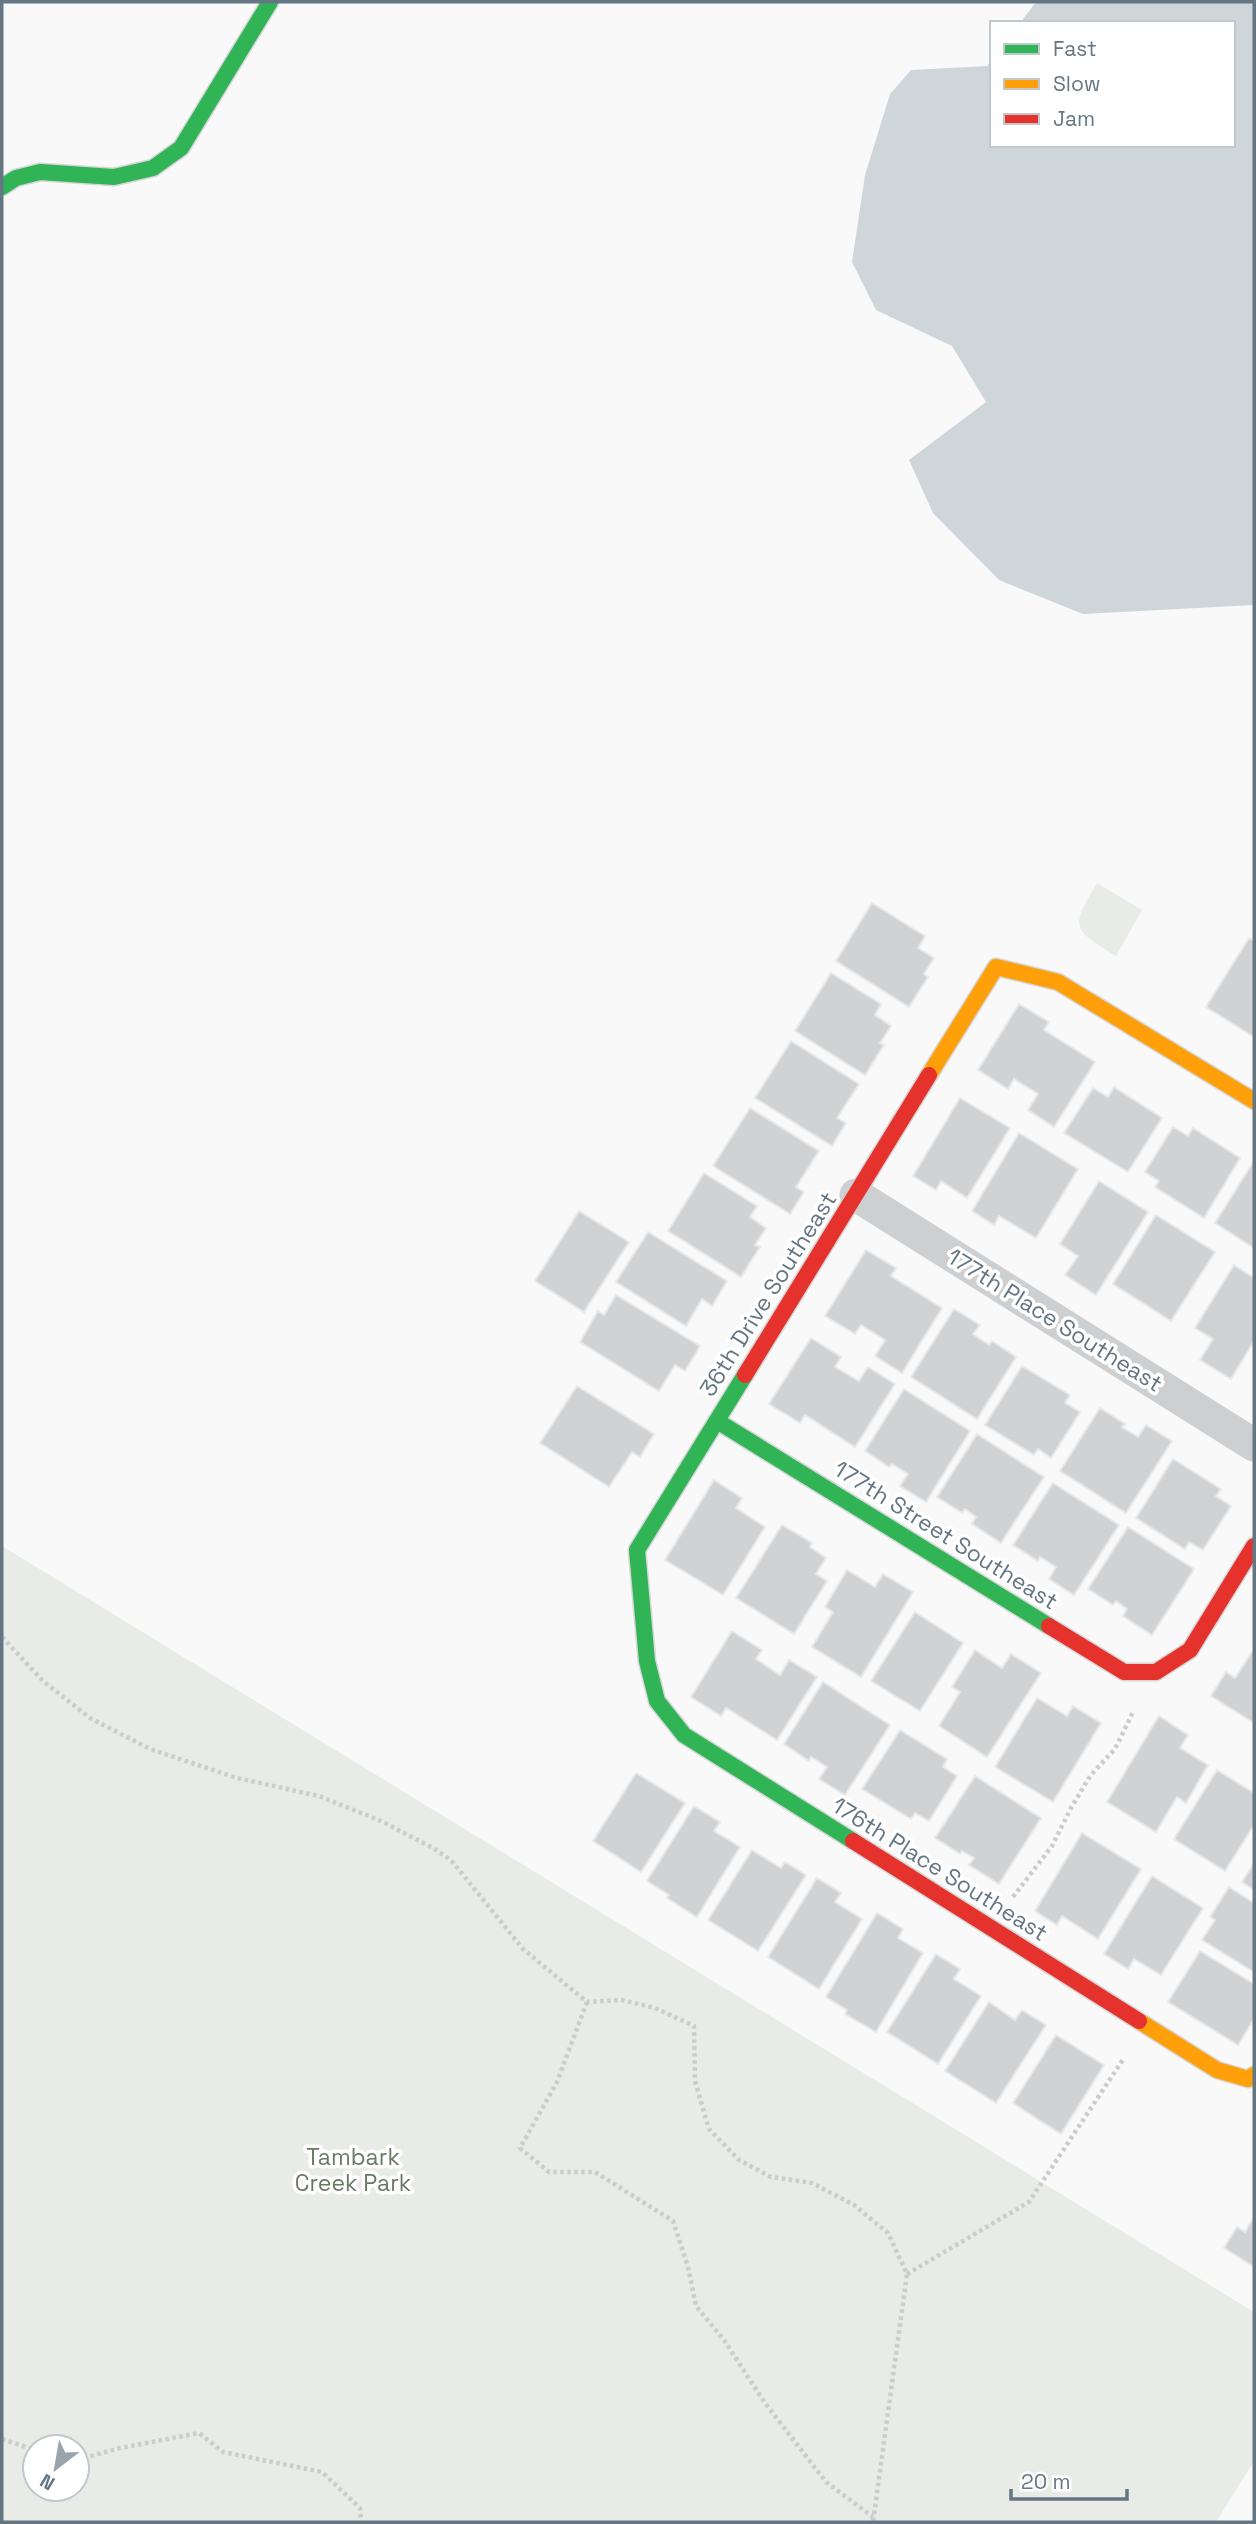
<svg xmlns="http://www.w3.org/2000/svg" width="1256" height="2524" viewBox="0 0 1256 2524" font-family="'Space Grotesk',sans-serif">
  <rect width="100%" height="100%" fill="#f9f9f9"/>
  <!-- green -->
  <g fill="#e8ebe6" fill-rule="evenodd">
    <path d="M1097,883l45,27 -26,46c-44,-28 -46,-27 -19,-73z"/>
    <path d="M2,1546l1252,766v149l-38,61h-1214zM35,2447h42v42h-42z"/>
  </g>
  <!-- water -->
  <polygon fill="#ced6d9" points="1036,2 1254,2 1254,605 1083,614 999,580 933,513 909,460 986,402 952,346 876,310 852,262 865,175 890,94 911,70 987,66 992,60 992,145 1233,145 1233,23 1020,23"/>
  <!-- building -->
  <g fill="#d0d2d3" stroke="#e8e8e8" stroke-width="2">
    <polygon points="872,903 925,936 918,948 934,958 924,974 928,977 909,1007 836,961"/>
    <polygon points="1249,938 1254,941 1254,1037 1206,1007"/>
    <polygon points="831,973 881,1004 875,1015 891,1026 880,1043 884,1045 865,1075 795,1031"/>
    <polygon points="1019,1004 1049,1022 1044,1030 1095,1062 1054,1127 1028,1110 1038,1094 1014,1079 1008,1089 978,1070"/>
    <polygon points="791,1041 859,1084 837,1118 846,1123 832,1146 755,1098"/>
    <polygon points="1114,1087 1162,1118 1128,1172 1064,1133 1093,1088 1108,1097"/>
    <polygon points="960,1098 1010,1128 967,1198 941,1181 936,1190 913,1176"/>
    <polygon points="750,1108 819,1151 796,1187 804,1192 790,1214 713,1166"/>
    <polygon points="1173,1127 1188,1136 1193,1128 1240,1158 1204,1218 1155,1187 1159,1181 1145,1172"/>
    <polygon points="1019,1133 1078,1169 1036,1238 999,1216 994,1225 972,1211"/>
    <polygon points="1254,1161 1254,1248 1215,1223"/>
    <polygon points="704,1173 757,1206 750,1217 766,1228 755,1245 760,1247 741,1277 668,1231"/>
    <polygon points="1099,1181 1148,1212 1096,1295 1065,1275 1078,1256 1060,1244"/>
    <polygon points="579,1211 629,1242 584,1312 535,1281"/>
    <polygon points="1156,1215 1215,1252 1171,1321 1113,1284"/>
    <polygon points="648,1232 727,1281 712,1306 702,1299 686,1326 616,1282"/>
    <polygon points="866,1250 896,1268 891,1276 942,1308 902,1373 875,1356 885,1340 861,1325 855,1334 825,1316"/>
    <polygon points="1234,1265 1254,1278 1254,1341 1231,1379 1200,1360 1213,1339 1195,1328"/>
    <polygon points="616,1295 700,1346 685,1371 675,1365 659,1391 580,1342 598,1311 604,1315"/>
    <polygon points="954,1309 980,1325 973,1334 989,1345 992,1341 1016,1357 977,1419 911,1377"/>
    <polygon points="811,1338 841,1357 835,1367 859,1381 868,1367 895,1384 855,1447 805,1415 800,1423 769,1404"/>
    <polygon points="1022,1366 1070,1395 1065,1403 1080,1412 1051,1458 1038,1449 1034,1455 985,1425"/>
    <polygon points="577,1386 654,1434 640,1457 632,1452 609,1487 540,1443"/>
    <polygon points="904,1389 970,1431 926,1502 900,1486 908,1474 892,1464 889,1467 865,1451"/>
    <polygon points="1100,1408 1125,1424 1122,1427 1138,1437 1146,1425 1172,1441 1126,1513 1060,1471"/>
    <polygon points="977,1434 1044,1477 1001,1543 972,1524 976,1517 965,1509 962,1513 937,1497"/>
    <polygon points="1173,1459 1221,1489 1216,1496 1231,1506 1203,1550 1189,1542 1185,1549 1136,1518"/>
    <polygon points="714,1480 742,1498 736,1508 765,1527 723,1595 665,1560"/>
    <polygon points="1053,1483 1119,1525 1074,1595 1049,1579 1056,1567 1040,1557 1038,1561 1013,1545"/>
    <polygon points="782,1525 812,1543 810,1547 826,1558 816,1574 827,1581 794,1634 736,1598"/>
    <polygon points="1128,1527 1194,1569 1152,1635 1123,1616 1127,1609 1116,1601 1113,1605 1088,1589"/>
    <polygon points="847,1570 875,1587 883,1574 913,1592 861,1677 812,1647 833,1612 825,1607"/>
    <polygon points="915,1612 963,1643 920,1711 871,1681"/>
    <polygon points="732,1631 762,1650 756,1659 780,1675 789,1660 817,1677 777,1740 726,1708 721,1716 691,1697"/>
    <polygon points="975,1650 1002,1668 1011,1654 1041,1673 987,1757 939,1726 960,1692 952,1687"/>
    <polygon points="1252,1652 1254,1653 1254,1723 1211,1696 1226,1672 1235,1678"/>
    <polygon points="823,1682 890,1725 845,1795 819,1779 827,1767 811,1757 809,1761 784,1744"/>
    <polygon points="1037,1698 1067,1716 1073,1706 1101,1723 1053,1802 995,1767"/>
    <polygon points="1159,1716 1188,1735 1180,1748 1208,1765 1186,1803 1177,1797 1156,1832 1107,1802"/>
    <polygon points="900,1730 947,1759 943,1767 957,1776 929,1821 915,1813 911,1819 862,1789"/>
    <polygon points="1217,1770 1254,1793 1254,1825 1225,1871 1174,1839"/>
    <polygon points="636,1773 685,1803 641,1872 593,1841"/>
    <polygon points="975,1776 1041,1818 999,1884 969,1865 974,1858 962,1851 960,1854 935,1838"/>
    <polygon points="694,1806 720,1822 714,1831 740,1847 697,1917 667,1898 669,1895 647,1881"/>
    <polygon points="1082,1833 1141,1869 1098,1939 1062,1916 1057,1925 1035,1911"/>
    <polygon points="752,1850 781,1868 785,1862 806,1875 758,1951 708,1920"/>
    <polygon points="1254,1863 1254,1890 1242,1882"/>
    <polygon points="1152,1876 1203,1908 1161,1975 1134,1959 1128,1969 1104,1954"/>
    <polygon points="817,1878 841,1893 835,1902 862,1919 819,1989 768,1957"/>
    <polygon points="1229,1887 1254,1903 1254,1972 1202,1940 1215,1920 1210,1917"/>
    <polygon points="877,1913 903,1929 898,1938 923,1953 876,2032 845,2014 847,2010 826,1997"/>
    <polygon points="1200,1951 1254,1984 1254,2019 1238,2045 1168,2002"/>
    <polygon points="936,1954 960,1969 954,1979 981,1996 938,2064 887,2032"/>
    <polygon points="989,2002 1015,2020 1022,2010 1046,2025 996,2103 945,2071"/>
    <polygon points="1056,2035 1104,2065 1061,2134 1013,2103"/>
    <polygon points="1254,2217 1254,2267 1224,2248 1237,2227 1245,2232"/>
  </g>
  <g fill="none" stroke-linecap="round" stroke-linejoin="round">
    <defs>
      <g id="fast">
        <polyline points="2,187 16,178 40,172 114,177 153,168 181,148 270,2"/>
        <polyline points="745,1375 637,1550 647,1661 657,1701 684,1735 853,1841"/>
        <polyline points="717,1421 1049,1626"/>
      </g>
      <g id="slow">
        <polyline points="929,1075 996,967 1058,982 1254,1101"/>
        <polyline points="1139,2021 1217,2070 1248,2079 1254,2075"/>
      </g>
      <g id="jam">
        <polyline points="745,1375 929,1075"/>
        <polyline points="1049,1626 1124,1672 1156,1672 1190,1650 1254,1546"/>
        <polyline points="853,1841 1139,2021"/>
      </g>
    </defs>
    <!-- fast casing -->
    <use href="#fast" stroke="#d5d6d7" stroke-width="19"/>
    <!-- slow casing -->
    <use href="#slow" stroke="#d5d6d7" stroke-width="19"/>
    <!-- jam casing -->
    <use href="#jam" stroke="#d5d6d7" stroke-width="19"/>
    <!-- path -->
    <g stroke="#cbcccd" stroke-width="4.5" stroke-dasharray="3.5 3.5" stroke-linecap="butt">
      <polyline points="2,1637 43,1681 90,1718 150,1749 237,1778 319,1796 381,1821 433,1848 451,1860 523,1949 587,2002 622,2000 655,2008 694,2026 695,2081 709,2129 739,2160 771,2177 812,2183 854,2205 888,2233 907,2274 873,2522"/>
      <polyline points="1013,1897 1052,1846 1071,1808 1090,1776 1115,1749 1133,1712"/>
      <polyline points="587,2002 557,2082 520,2148 549,2172 595,2172 673,2221 688,2267 696,2306 724,2340 765,2403 826,2482 873,2517"/>
      <polyline points="907,2274 1029,2202 1124,2058"/>
      <polyline points="2,2439 35,2450"/>
      <polyline points="77,2460 120,2448 199,2433 223,2452 322,2472 360,2508 361,2522"/>
    </g>
    <!-- street -->
    <polyline stroke="#cecfd0" stroke-width="33" points="856,1195 1254,1445"/>
    <!-- fast -->
    <use href="#fast" stroke="#30b455" stroke-width="16"/>
    <!-- slow -->
    <use href="#slow" stroke="#ff9f0a" stroke-width="16"/>
    <!-- jam -->
    <use href="#jam" stroke="#e5322d" stroke-width="16"/>
  </g>
  <g text-anchor="middle" stroke-width="7" stroke-linejoin="round" paint-order="stroke">
    <!-- street labels -->
    <g font-size="23" fill="#657683" stroke="#fff">
      <text transform="translate(768 1294) rotate(-58)" y="8">36th Drive Southeast</text>
      <text transform="translate(1055 1320) rotate(32)" y="8">177th Place Southeast</text>
      <text transform="translate(946 1535) rotate(32)" y="8">177th Street Southeast</text>
      <text transform="translate(940 1869) rotate(32)" y="8">176th Place Southeast</text>
    </g>
    <!-- park labels -->
    <g font-size="23" fill="#687a64" stroke="#fff">
      <text x="353" y="2165">Tambark<tspan x="353" dy="26">Creek Park</tspan></text>
    </g>
  </g>
  <!-- border -->
  <rect width="1256" height="2524" fill="none" stroke="#657683" stroke-width="7"/>
  <!-- legend -->
  <rect x="990" y="21" width="245" height="126" fill="#ffffff" stroke="#c1c8cd" stroke-width="2"/>
  <rect x="1004" y="44" width="35" height="10" fill="#30b455" stroke="#c1c8cd" stroke-width="2"/>
  <text x="1053" y="56" font-size="21" fill="#657683">Fast</text>
  <rect x="1004" y="79" width="35" height="10" fill="#ff9f0a" stroke="#c1c8cd" stroke-width="2"/>
  <text x="1053" y="91" font-size="21" fill="#657683">Slow</text>
  <rect x="1004" y="114" width="35" height="10" fill="#e5322d" stroke="#c1c8cd" stroke-width="2"/>
  <text x="1053" y="126" font-size="21" fill="#657683">Jam</text>
  <!-- north arrow -->
  <g transform="translate(56 2468) rotate(211)"><circle r="33" fill="#ffffff" stroke="#c1c8cd" stroke-width="2"/>
  <path d="M0-5L12 26L0 18L-12 26Z" fill="#99a4ac"/>
  <text y="-10" font-size="19" font-weight="bold" text-anchor="middle" fill="#657683">N</text>
  </g>
  <!-- scale -->
  <path d="M1011 2489v10h116v-10" fill="none" stroke="#657683" stroke-width="3.5"/>
  <text x="1021" y="2489" font-size="21" fill="#657683" stroke="#ffffff" stroke-width="5" paint-order="stroke">20 m</text>
</svg>
